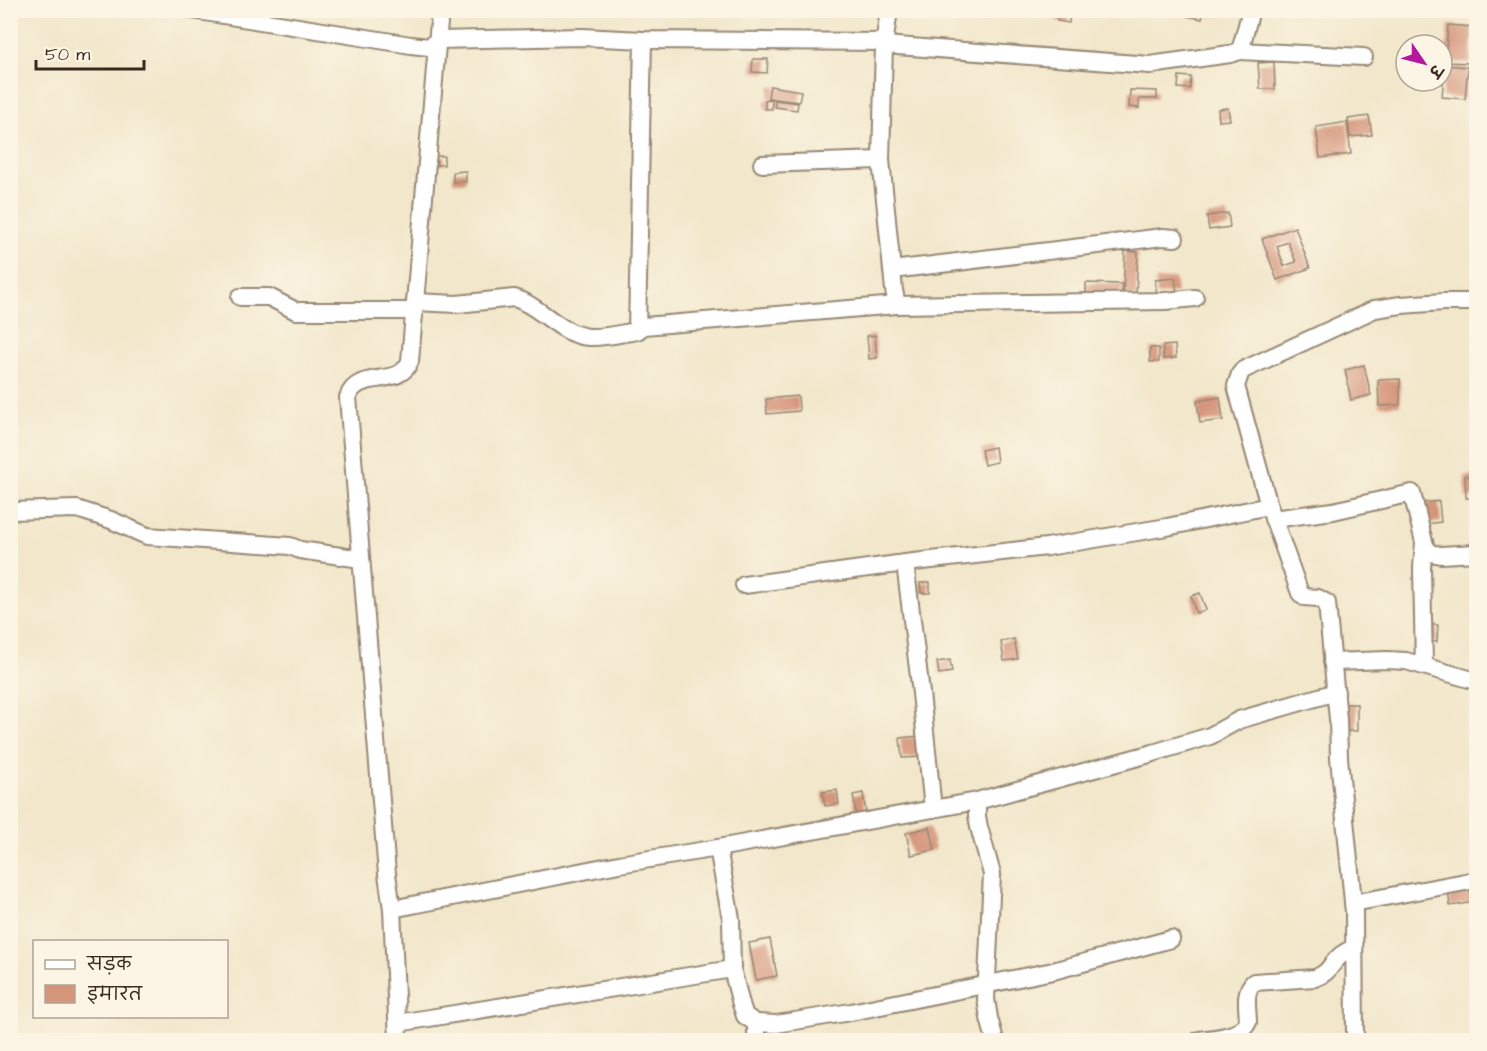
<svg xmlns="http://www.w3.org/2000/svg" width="1487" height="1051" viewBox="0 0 1487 1051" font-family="'Architects Daughter','Playpen Sans Deva',sans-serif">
  <rect width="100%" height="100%" fill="#fcf5e5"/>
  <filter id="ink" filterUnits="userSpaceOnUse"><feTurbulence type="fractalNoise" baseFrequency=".0167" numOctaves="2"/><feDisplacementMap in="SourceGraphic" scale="12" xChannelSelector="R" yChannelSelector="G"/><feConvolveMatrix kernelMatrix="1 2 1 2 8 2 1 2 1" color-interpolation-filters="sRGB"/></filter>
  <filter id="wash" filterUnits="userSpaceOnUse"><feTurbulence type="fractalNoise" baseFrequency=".008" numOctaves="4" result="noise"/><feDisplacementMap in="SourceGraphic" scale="24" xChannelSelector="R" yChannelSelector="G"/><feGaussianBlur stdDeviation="1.35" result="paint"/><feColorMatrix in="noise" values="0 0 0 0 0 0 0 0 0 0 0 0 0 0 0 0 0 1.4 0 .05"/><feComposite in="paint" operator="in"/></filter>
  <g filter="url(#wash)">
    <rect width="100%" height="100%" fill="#f2e7cb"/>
    <g id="blocks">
      <!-- building -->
      <g fill="#d5957a" fill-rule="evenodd">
        <polygon points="1059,10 1070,10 1069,23 1057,21"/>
        <polygon points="1188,10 1204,10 1202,19 1187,16"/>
        <polygon points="1448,25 1473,27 1470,63 1445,62"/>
        <polygon points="753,59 768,59 767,73 752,72"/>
        <polygon points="1274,62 1275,89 1260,89 1258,63"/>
        <polygon points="1445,65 1468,67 1465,99 1442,97"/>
        <polygon points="1179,76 1191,77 1190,89 1178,88"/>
        <polygon points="770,86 801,91 799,102 768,98"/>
        <polygon points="1130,90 1157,91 1157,99 1139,99 1139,108 1129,107"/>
        <polygon points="772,99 772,109 765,109 765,100"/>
        <polygon points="775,100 798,103 797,110 775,107"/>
        <polygon points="1228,108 1230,120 1219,121 1218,109"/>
        <polygon points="1369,116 1372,135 1350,137 1348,119"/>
        <polygon points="1347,122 1351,154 1320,158 1316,127"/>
        <rect x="432" y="156" width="12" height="9"/>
        <polygon points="466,171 466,182 453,182 453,172"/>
        <polygon points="1228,213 1230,227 1209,230 1207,216"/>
        <path d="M1295,227l15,41 -33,12 -15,-41zM1288,242l8,20 -12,4 -7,-20z"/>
        <polygon points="1125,251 1138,252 1136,297 1123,296"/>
        <polygon points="1175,278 1177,293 1157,295 1155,280"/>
        <polygon points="1086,283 1122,284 1122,297 1086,296"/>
        <polygon points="875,335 877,358 869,359 867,336"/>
        <polygon points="1175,345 1176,358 1163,359 1163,346"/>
        <rect x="1150" y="348" width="9" height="14"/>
        <polygon points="1364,365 1371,395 1351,400 1345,370"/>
        <polygon points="1400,379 1400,405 1379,406 1378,380"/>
        <polygon points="798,396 799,411 767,414 766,399"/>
        <polygon points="1220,397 1223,420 1200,423 1197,401"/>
        <polygon points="995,447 997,462 984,465 981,450"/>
        <polygon points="1465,476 1476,476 1476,498 1466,498"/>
        <polygon points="1439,501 1441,522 1425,524 1423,503"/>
        <polygon points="930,582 930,593 921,593 920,583"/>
        <polygon points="1200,593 1206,610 1196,613 1191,596"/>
        <polygon points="1430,625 1438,625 1437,642 1429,641"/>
        <polygon points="1014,639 1018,659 1004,661 1001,642"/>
        <polygon points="950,660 952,672 939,674 937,662"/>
        <rect x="1344" y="704" width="13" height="27"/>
        <polygon points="920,736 922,757 902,758 900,738"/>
        <polygon points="837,790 839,804 825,806 822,792"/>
        <polygon points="863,793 866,813 856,814 853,795"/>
        <polygon points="930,827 935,850 911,855 906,833"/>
        <polygon points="1472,885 1475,902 1450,906 1448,889"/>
        <polygon points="770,939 777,976 756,980 749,943"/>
      </g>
    </g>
  </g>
  <g filter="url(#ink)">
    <use href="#blocks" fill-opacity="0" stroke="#968874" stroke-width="1.5"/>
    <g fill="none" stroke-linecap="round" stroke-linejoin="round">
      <defs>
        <g id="minor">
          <polyline points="192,10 411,45 429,47 438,40 582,37 643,40 885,42"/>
          <polyline points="889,10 884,45 881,160 894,290 897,305 1165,301 1195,298"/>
          <polyline points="884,45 1150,65 1230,54 1240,51 1251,10"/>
          <polyline points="1240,51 1364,57"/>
          <polyline points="762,164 881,160"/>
          <polyline points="892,270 1163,237 1175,238"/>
          <polyline points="240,297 269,297 296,311 413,311"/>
          <path d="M415,302l42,2 57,-6c26,7 46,37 75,39 16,1 33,-4 48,-6l6,-291"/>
          <polyline points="637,331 644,326 897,305"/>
          <polyline points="10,511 77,509 111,520 147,536 290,546 300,550 361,559"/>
          <polyline points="1273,519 1333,511 1412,493 1424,542 1427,550 1430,553 1441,555 1476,553"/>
          <polyline points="1424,542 1422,568 1424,666"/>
          <polyline points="905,563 921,693 933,809"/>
          <polyline points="744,585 905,563 1047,547 1167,527 1269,506"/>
          <polyline points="1332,662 1387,660 1406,661 1476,681"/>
          <polyline points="977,801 977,816 979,827 992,874 986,999 989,1018 995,1040"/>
          <polyline points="718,848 731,919 732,969 741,1004 745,1016 756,1023 776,1024 851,1012 1053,971 1171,939"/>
          <polyline points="1353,903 1476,880"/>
          <polyline points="392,909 619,864 718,848 977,801 1153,753 1210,736 1239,720 1336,692"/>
          <polyline points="398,1023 732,969"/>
          <polyline points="756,1023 756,1040"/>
          <path d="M398,1040l-6,-131 -5,-35 -39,-477c10,-29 52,-8 62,-36l30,-351"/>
          <path d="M1199,1040c15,-2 42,-3 49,-18 0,-12 -5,-31 6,-40l61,-4c16,-6 14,-13 26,-23 4,-3 8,-5 13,-7"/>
          <polyline points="1355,1040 1354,912 1339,758 1338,719 1327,603 1318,598 1304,597 1300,593 1269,506 1236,386 1240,374 1243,370 1375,309 1401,305 1444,302 1476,302"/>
        </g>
      </defs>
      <!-- minor casing -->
      <use href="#minor" stroke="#968874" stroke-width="20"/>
      <!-- minor -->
      <use href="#minor" stroke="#fff" stroke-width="16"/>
    </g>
  </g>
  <!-- margin -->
  <rect width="1487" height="1051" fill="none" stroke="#fcf5e5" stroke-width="36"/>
  <!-- legend -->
  <rect x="33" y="940" width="195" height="78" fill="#fcf5e5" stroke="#afa495" stroke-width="1.5"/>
  <rect x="45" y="960" width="30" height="9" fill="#ffffff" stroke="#afa495" stroke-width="1.5"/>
  <text x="87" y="970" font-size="18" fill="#3b2a1e">सड़क</text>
  <rect x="45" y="985" width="30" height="18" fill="#d5957a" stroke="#afa495" stroke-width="1.5"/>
  <text x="87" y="1000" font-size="18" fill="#3b2a1e">इमारत</text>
  <!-- north arrow -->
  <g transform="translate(1424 63) rotate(125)"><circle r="28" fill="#fcf5e5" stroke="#afa495" stroke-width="1.5"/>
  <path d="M0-4.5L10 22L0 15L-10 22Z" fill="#b5179e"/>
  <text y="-9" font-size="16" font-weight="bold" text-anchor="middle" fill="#3b2a1e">उ</text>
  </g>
  <!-- scale -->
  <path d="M36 60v9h108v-9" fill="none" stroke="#3b2a1e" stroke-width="3"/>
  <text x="45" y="60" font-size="18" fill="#3b2a1e" stroke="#fcf5e5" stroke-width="4.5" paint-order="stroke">50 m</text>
</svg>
